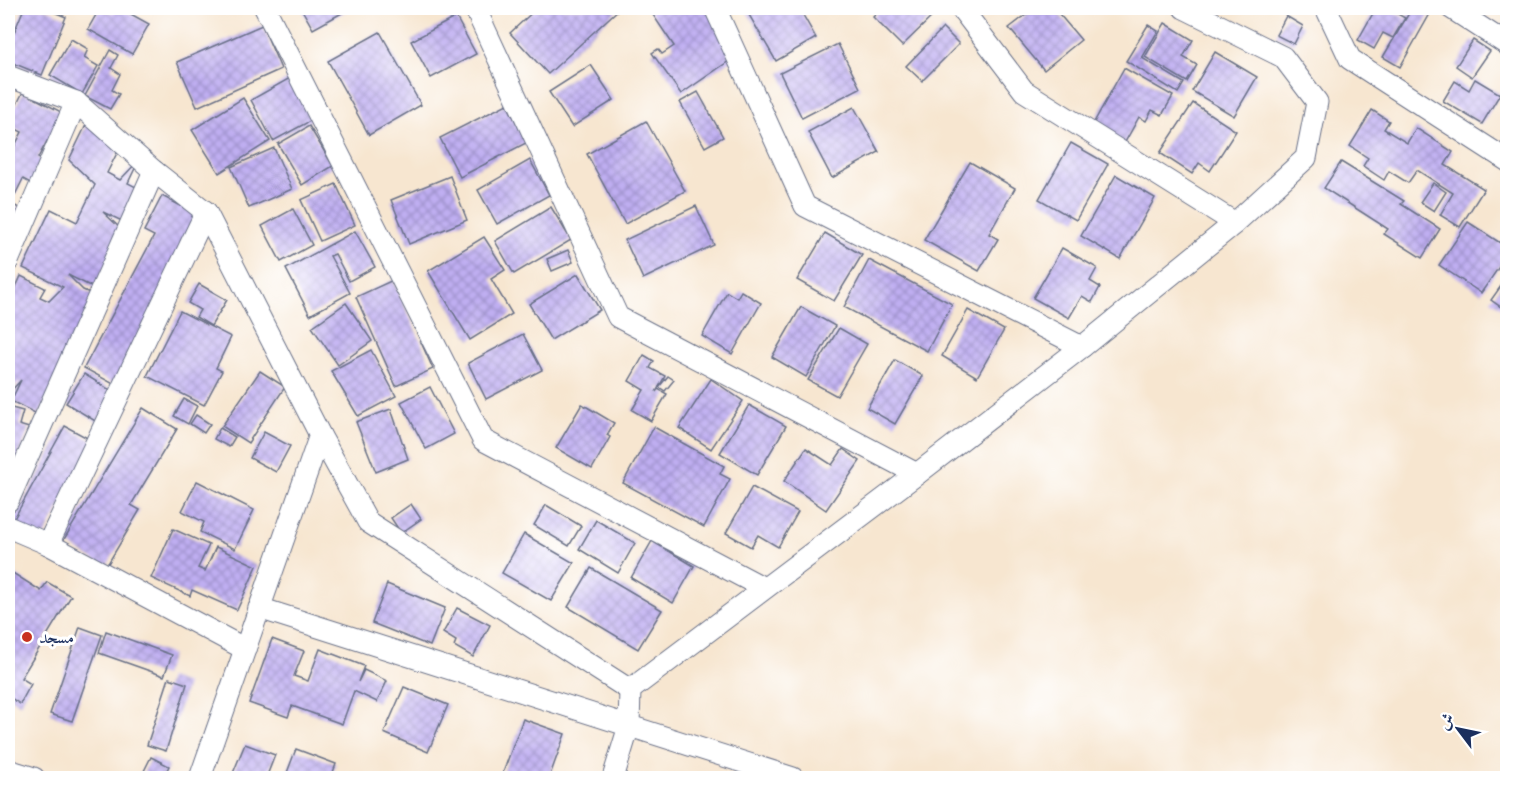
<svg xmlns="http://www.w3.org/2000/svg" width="1515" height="786" viewBox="0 0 1515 786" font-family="'IM FELL Double Pica',Amiri,serif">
  <defs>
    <pattern id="building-cross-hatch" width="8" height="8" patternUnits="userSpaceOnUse" patternTransform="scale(1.5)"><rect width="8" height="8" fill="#c0aff2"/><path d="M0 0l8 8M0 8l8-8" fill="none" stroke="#9b8fc7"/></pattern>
  </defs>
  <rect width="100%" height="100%" fill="#fff"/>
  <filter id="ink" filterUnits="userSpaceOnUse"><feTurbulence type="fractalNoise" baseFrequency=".0167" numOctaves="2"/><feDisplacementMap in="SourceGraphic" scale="12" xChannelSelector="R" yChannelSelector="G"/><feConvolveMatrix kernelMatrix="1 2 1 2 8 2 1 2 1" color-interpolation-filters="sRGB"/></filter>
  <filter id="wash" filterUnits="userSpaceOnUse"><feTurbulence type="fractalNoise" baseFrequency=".008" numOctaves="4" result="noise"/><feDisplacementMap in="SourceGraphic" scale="24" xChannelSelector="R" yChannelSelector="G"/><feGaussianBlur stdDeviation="1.35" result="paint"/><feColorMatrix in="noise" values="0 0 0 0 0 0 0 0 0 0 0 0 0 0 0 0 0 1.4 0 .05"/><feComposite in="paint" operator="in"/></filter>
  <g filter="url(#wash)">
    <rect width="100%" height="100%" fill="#f7e6d0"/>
    <g id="blocks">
      <!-- building -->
      <g fill="url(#building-cross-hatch)">
        <polygon points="24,8 44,8 66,17 42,75 8,61 8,47"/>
        <polygon points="100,8 113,13 117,8 120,8 149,24 132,54 88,29"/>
        <polygon points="301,8 351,8 313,29"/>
        <polygon points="537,8 620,8 548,74 510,33"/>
        <polygon points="652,8 707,8 739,54 681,94 652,53 658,49 662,54 674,46 649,9"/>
        <polygon points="745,8 799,8 816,38 776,61"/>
        <polygon points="874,8 941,8 902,46 873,17 878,12"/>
        <polygon points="1035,8 1054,8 1081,40 1044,70 1009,28"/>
        <polygon points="1376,8 1387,8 1405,18 1393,38 1383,33 1374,49 1358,40"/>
        <polygon points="1412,8 1424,8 1431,12 1400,67 1383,57"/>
        <polygon points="1286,16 1303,26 1294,44 1276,35"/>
        <polygon points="456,17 476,54 431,78 411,41"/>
        <polygon points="1165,23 1193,40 1183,57 1197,65 1187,82 1145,57"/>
        <polygon points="262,25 281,69 197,107 177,62"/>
        <polygon points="1148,25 1158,31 1142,58 1184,83 1178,93 1126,61"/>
        <polygon points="943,28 959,44 922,81 906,66"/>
        <polygon points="380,32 421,105 369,135 328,61"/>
        <polygon points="71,39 88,49 84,58 98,66 82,94 50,75"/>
        <polygon points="1473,40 1490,51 1472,77 1456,66"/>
        <polygon points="838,44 860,88 802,118 780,73"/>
        <polygon points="110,50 118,55 111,68 120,74 112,90 119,94 110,109 85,96"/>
        <polygon points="1215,52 1257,77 1234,116 1192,91"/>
        <polygon points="591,65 614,100 572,127 549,92"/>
        <polygon points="1124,68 1173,96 1162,115 1152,110 1146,121 1139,117 1124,144 1092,126"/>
        <polygon points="290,78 312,120 273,141 251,100"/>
        <polygon points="1475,79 1500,94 1482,124 1443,101 1455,81 1469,90"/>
        <polygon points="23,92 65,114 50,143 47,141 38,158 49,163 36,186 23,179 15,195 8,191 8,159 22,132 8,125 8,122"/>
        <polygon points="698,92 723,137 705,147 680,102"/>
        <polygon points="243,98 270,141 219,173 192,130"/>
        <polygon points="1193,103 1236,131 1210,171 1199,163 1192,174 1160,153"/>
        <polygon points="507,104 526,143 460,177 440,138"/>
        <polygon points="854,107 879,152 832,178 808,132"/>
        <polygon points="1372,110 1389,121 1384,129 1407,143 1416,128 1453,152 1445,165 1484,189 1460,227 1440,215 1453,193 1417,170 1408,183 1389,171 1384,180 1363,166 1368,158 1350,146"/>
        <polygon points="646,121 685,191 625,224 587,154"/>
        <polygon points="87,123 123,141 107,173 120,180 139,160 128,183 140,189 124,222 103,212 121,229 96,289 68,275 83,290 97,296 39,415 11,401 21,380 8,394 8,305 21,276 45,288 40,297 49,301 63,287 23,268 51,209 77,222 95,185 69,160"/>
        <polygon points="309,126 333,166 302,185 278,144"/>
        <polygon points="1071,143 1108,164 1076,220 1039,199"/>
        <polygon points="274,148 292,189 249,208 231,167"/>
        <polygon points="530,160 549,195 497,224 478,190"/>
        <polygon points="970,162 1015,188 989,234 998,239 979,271 924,240"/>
        <polygon points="1341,162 1404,201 1401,204 1440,229 1422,258 1384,234 1388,229 1324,188"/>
        <polygon points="1116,175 1155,198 1120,259 1081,236"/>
        <polygon points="450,176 467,220 409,244 391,200"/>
        <polygon points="1433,183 1446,192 1434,211 1420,202"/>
        <polygon points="336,184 355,225 320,241 301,200"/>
        <polygon points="162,196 198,215 119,387 84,368 154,236 144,231"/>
        <polygon points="8,202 30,214 8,254"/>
        <polygon points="696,206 714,245 643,279 625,240"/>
        <polygon points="551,207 571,240 514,274 495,241"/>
        <polygon points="293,209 312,245 281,262 262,226"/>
        <polygon points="1468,222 1508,248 1508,254 1481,293 1439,265"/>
        <polygon points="355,231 375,267 349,281 335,254 330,256 350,293 310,315 286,269"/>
        <polygon points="825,233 862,255 834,301 797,280"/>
        <polygon points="484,237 505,270 491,279 512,314 470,340 428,271"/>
        <polygon points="1062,248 1097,268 1090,281 1100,287 1092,302 1082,296 1069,318 1033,298"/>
        <polygon points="568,250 573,262 552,271 547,259"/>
        <polygon points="869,260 952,304 927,351 844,307"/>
        <polygon points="578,274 600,310 551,340 529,304"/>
        <polygon points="1508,276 1508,312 1491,300"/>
        <polygon points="393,280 433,369 396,386 356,297"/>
        <polygon points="199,284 227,300 211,326 196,317 200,310 188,303"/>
        <polygon points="741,291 761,303 732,354 702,336 727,292 737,298"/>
        <polygon points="346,303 372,341 338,365 312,327"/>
        <polygon points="801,307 835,326 806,377 772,357"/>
        <polygon points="968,310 1004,330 977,377 942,356"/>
        <polygon points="180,311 231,337 216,368 222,371 204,405 147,376"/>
        <polygon points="839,328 867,344 837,396 808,380"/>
        <polygon points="523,334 542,370 486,399 468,363"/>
        <polygon points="371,350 396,396 358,416 331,371"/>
        <polygon points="644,355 654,361 650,368 665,376 656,392 658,389 667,394 651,421 632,410 644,390 629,381"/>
        <polygon points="895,360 923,376 895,424 867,408"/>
        <polygon points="260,371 285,387 248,443 222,426"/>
        <polygon points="84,374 118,395 100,424 66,403"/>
        <polygon points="668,376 674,380 665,391 659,387"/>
        <polygon points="711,379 743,401 711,449 679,428"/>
        <polygon points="430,387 454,434 426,449 401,402"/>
        <polygon points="184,399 197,406 188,424 174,416"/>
        <polygon points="582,404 614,423 607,435 610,437 592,469 556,448"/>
        <polygon points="749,405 786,426 757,475 720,453"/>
        <polygon points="8,407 23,411 19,425 29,428 16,463 8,461"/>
        <polygon points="143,408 177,429 131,505 140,510 106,567 63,541"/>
        <polygon points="391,409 408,459 376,472 356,422"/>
        <polygon points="196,415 210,424 204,433 190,424"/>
        <polygon points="65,426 95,442 41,542 10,526"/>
        <polygon points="654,427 724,466 720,474 730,479 704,527 623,483"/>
        <polygon points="220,428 235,437 229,447 214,439"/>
        <polygon points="264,432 290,446 276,472 250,458"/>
        <polygon points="806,448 832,465 843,449 860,461 826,510 784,481"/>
        <polygon points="197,481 254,510 235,549 200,532 204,522 182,511"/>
        <polygon points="752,487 798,512 778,547 758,535 751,547 726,533"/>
        <polygon points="411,504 421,519 401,533 391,518"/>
        <polygon points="546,505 581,526 569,546 534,525"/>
        <polygon points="596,520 635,543 618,573 579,549"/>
        <polygon points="173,529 209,545 198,568 205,571 216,547 257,566 237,610 192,590 190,596 151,578"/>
        <polygon points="524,534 574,563 551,601 502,573"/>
        <polygon points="652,541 694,566 673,603 631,578"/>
        <polygon points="591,568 662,610 638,649 568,607"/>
        <polygon points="8,570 41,591 47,582 71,596 21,678 31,684 20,704 8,696"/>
        <polygon points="387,584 445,608 430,646 372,623"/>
        <polygon points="457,608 490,625 473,657 454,646 456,641 443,633"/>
        <polygon points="80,627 102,635 72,721 50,714"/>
        <polygon points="106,631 172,655 164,676 99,653"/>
        <polygon points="272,639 304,651 294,676 308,681 320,649 364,666 358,682 364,670 387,681 377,702 354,691 342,724 292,706 288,717 249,703"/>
        <polygon points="169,678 187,684 166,751 147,745"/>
        <polygon points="404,687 448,705 428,752 384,733"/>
        <polygon points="523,719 565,734 549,778 501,778"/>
        <polygon points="245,744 275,755 266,778 231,778"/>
        <polygon points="296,749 336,764 331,778 285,778"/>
        <polygon points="151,757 169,766 163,778 141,777"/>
      </g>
    </g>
  </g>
  <g filter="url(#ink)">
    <use href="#blocks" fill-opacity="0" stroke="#686f86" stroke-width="1.5"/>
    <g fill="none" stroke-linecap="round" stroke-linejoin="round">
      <defs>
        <g id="minor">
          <polyline points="265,8 483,440 764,588"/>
          <polyline points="475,8 618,317 917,474"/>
          <polyline points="715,8 805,206 1082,347"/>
          <polyline points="961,8 1024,91 1235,223"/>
          <polyline points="1326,8 1350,59 1508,161"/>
          <polyline points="1451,8 1508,45"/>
          <polyline points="8,76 76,102 154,171 206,212 320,435 368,522 630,690"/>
          <polyline points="8,261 76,102"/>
          <polyline points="8,501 154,171"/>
          <polyline points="8,527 48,544 245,649"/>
          <polyline points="48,544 206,212"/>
          <polyline points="259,608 793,778"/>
          <polyline points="630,690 917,474 1082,347 1235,223 1306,158 1317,102 1283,57 1184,8"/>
          <polyline points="8,770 34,778"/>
          <polyline points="200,778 320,435"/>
          <polyline points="613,778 629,726 630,690"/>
        </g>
      </defs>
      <!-- minor casing -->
      <use href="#minor" stroke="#686f86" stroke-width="23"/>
      <!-- minor -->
      <use href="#minor" stroke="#fff" stroke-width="21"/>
    </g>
  </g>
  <!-- markers -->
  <circle fill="#c8321e" stroke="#fff" stroke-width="2" cx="27" cy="637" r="6"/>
  <g text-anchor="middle" stroke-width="6" stroke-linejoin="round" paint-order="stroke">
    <!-- poi labels -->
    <g font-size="18" fill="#1b2f5e" stroke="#fff" text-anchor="start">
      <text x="39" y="643">مسجد</text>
    </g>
  </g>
  <!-- margin -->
  <rect width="1515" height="786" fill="none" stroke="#fff" stroke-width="30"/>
  <!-- north arrow -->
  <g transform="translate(1458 729) rotate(302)" stroke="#ffffff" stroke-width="4.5" paint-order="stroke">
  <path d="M0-4.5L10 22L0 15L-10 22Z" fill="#1b2f5e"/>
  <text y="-9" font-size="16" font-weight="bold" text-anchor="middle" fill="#1b2f5e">ش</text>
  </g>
</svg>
